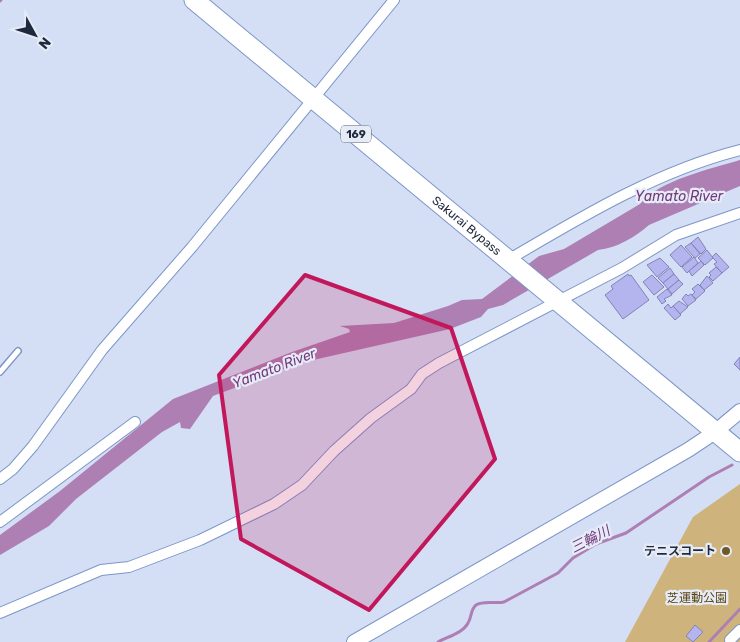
<svg xmlns="http://www.w3.org/2000/svg" width="740" height="642" viewBox="0 0 740 642" font-family="Rubik,'Noto Sans JP',sans-serif">
  <rect width="100%" height="100%" fill="#d4dff5"/>
  <!-- green -->
  <polygon fill="#cfb37c" points="740,484 740,642 625,642 693,517"/>
  <!-- water -->
  <path fill="#ae7fb3" d="M740,160v26l-91,39c-14,12 -32,23 -51,25l-95,55 -15,4 -7,8 -31,12 -150,34 -87,33 -23,33 -9,-1 -1,-6 -18,10 -86,67 -27,27 -49,29v-20l60,-44 113,-92 119,-47 58,-20 -1,-3 -9,-3 54,-3 54,-17 14,-6 20,-1 57,-43 25,-7 76,-45c19,-24 71,-35 100,-44z"/>
  <g fill="none" stroke-linecap="round" stroke-linejoin="round">
    <!-- stream -->
    <g stroke="#ae7fb3" stroke-width="3">
      <polyline points="0,1 1,0"/>
      <path d="M438,642c9,-5 25,-9 30,-19 4,-6 2,-13 8,-18 8,-5 19,-1 28,-3l54,-29 15,-15 23,-14 30,-11 83,-56 23,-12"/>
      <polyline points="709,642 740,609"/>
    </g>
  </g>
  <!-- building -->
  <g fill="#b4b5ee" stroke="#8282b8">
    <polygon points="698,237 706,249 701,254 691,243"/>
    <polygon points="691,243 700,254 695,258 685,247"/>
    <polygon points="681,245 692,257 681,267 670,255"/>
    <polygon points="707,250 713,258 705,265 698,258"/>
    <polygon points="716,253 729,267 722,273 714,264 717,262 712,257"/>
    <polygon points="694,257 698,263 687,273 682,267"/>
    <polygon points="660,258 669,267 657,277 647,265"/>
    <polygon points="701,261 704,265 692,276 689,271"/>
    <polygon points="716,267 722,273 713,281 709,277 711,275 709,273"/>
    <polygon points="670,268 674,274 663,283 658,278"/>
    <polygon points="628,274 629,276 631,275 649,300 623,319 605,295 613,289 611,286"/>
    <polygon points="674,274 679,280 668,289 663,283"/>
    <polygon points="652,275 664,287 654,295 643,282"/>
    <polygon points="707,276 713,283 704,290 700,285"/>
    <polygon points="679,280 683,284 672,294 668,289"/>
    <polygon points="698,284 705,291 696,299 692,295 695,292 692,289"/>
    <polygon points="667,289 672,295 664,299 666,301 662,304 657,297"/>
    <polygon points="686,294 688,296 691,294 696,300 688,306 682,299"/>
    <polygon points="679,301 688,307 680,314 673,306"/>
    <polygon points="668,304 671,308 673,306 681,315 675,320 664,308"/>
    <polygon points="740,357 740,370 734,364"/>
    <polygon points="695,625 703,632 693,642 686,636"/>
  </g>
  <g fill="none" stroke-linecap="round" stroke-linejoin="round">
    <defs>
      <polyline id="lane" points="0,372 18,351"/>
      <g id="street">
        <path d="M508,260c73,-43 149,-89 232,-110"/>
        <polyline points="0,479 13,469 33,446 102,350 192,247 394,0"/>
        <polyline points="0,522 135,422"/>
        <polyline points="0,613 101,570 129,567 200,540 274,504 302,485 334,451 371,418 411,389 422,374 439,363 622,268 676,235 740,213"/>
        <polyline points="730,640 740,630"/>
      </g>
      <polyline id="secondary" points="354,642 688,450 715,432 740,411"/>
      <g id="highway">
        <path id="s1" d="M194,0l546,452"/>
      </g>
    </defs>
    <!-- lane casing -->
    <use href="#lane" stroke="#7c96c8" stroke-width="8"/>
    <!-- street casing -->
    <use href="#street" stroke="#7c96c8" stroke-width="12"/>
    <!-- secondary casing -->
    <use href="#secondary" stroke="#7c96c8" stroke-width="16"/>
    <!-- highway casing -->
    <use href="#highway" stroke="#7c96c8" stroke-width="21"/>
    <!-- lane -->
    <use href="#lane" stroke="#fff" stroke-width="5"/>
    <!-- street -->
    <use href="#street" stroke="#fff" stroke-width="10"/>
    <!-- secondary -->
    <use href="#secondary" stroke="#fff" stroke-width="14"/>
    <!-- highway -->
    <use href="#highway" stroke="#fff" stroke-width="19"/>
  </g>
  <!-- marked area -->
  <path fill="#c2185b" fill-opacity="0.2" stroke="#c2185b" stroke-width="4" stroke-linejoin="round" d="M305,275l146,53 44,131 -126,151 -128,-71 -22,-164z"/>
  <!-- markers -->
  <circle fill="#705929" stroke="#e6ecf7" stroke-width="2" cx="726" cy="551" r="5"/>
  <g text-anchor="middle" stroke-width="4.5" stroke-linejoin="round" paint-order="stroke">
    <!-- shield labels -->
    <rect fill="#e6ecf7" stroke="#5b6475" stroke-width="1" x="341" y="125.5" width="30" height="17" rx="4"/>
    <g font-size="11" font-weight="bold" fill="#1f293d">
      <text x="356" y="138">169</text>
    </g>
    <!-- street labels -->
    <g font-size="12" fill="#1f293d" stroke="#e6ecf7">
      <text dy="4" stroke="none"><textPath href="#s1" startOffset="354">Sakurai Bypass</textPath></text>
    </g>
    <!-- poi labels -->
    <g font-size="12" font-weight="bold" fill="#1f293d" stroke="#e6ecf7" text-anchor="end">
      <text x="716" y="555">テニスコート</text>
    </g>
    <!-- park labels -->
    <g font-size="12" fill="#5b4410" stroke="#e6ecf7">
      <text x="697" y="602">芝運動公園</text>
    </g>
    <!-- water labels -->
    <g font-size="14" font-style="italic" fill="#73387a" stroke="#e6ecf7">
      <text x="679" y="201">Yamato River</text>
      <text transform="translate(274 368) rotate(-21)" y="5">Yamato River</text>
      <text transform="translate(590 539) rotate(-27)" y="5">三輪川</text>
    </g>
  </g>
  <!-- north arrow -->
  <g transform="translate(35 35) rotate(130)" stroke="#e6ecf7" stroke-width="4" paint-order="stroke">
  <path d="M0-4L9 19L0 12L-9 19Z" fill="#1f293d"/>
  <text y="-8" font-size="14" font-weight="bold" text-anchor="middle" fill="#1f293d">N</text>
  </g>
</svg>
